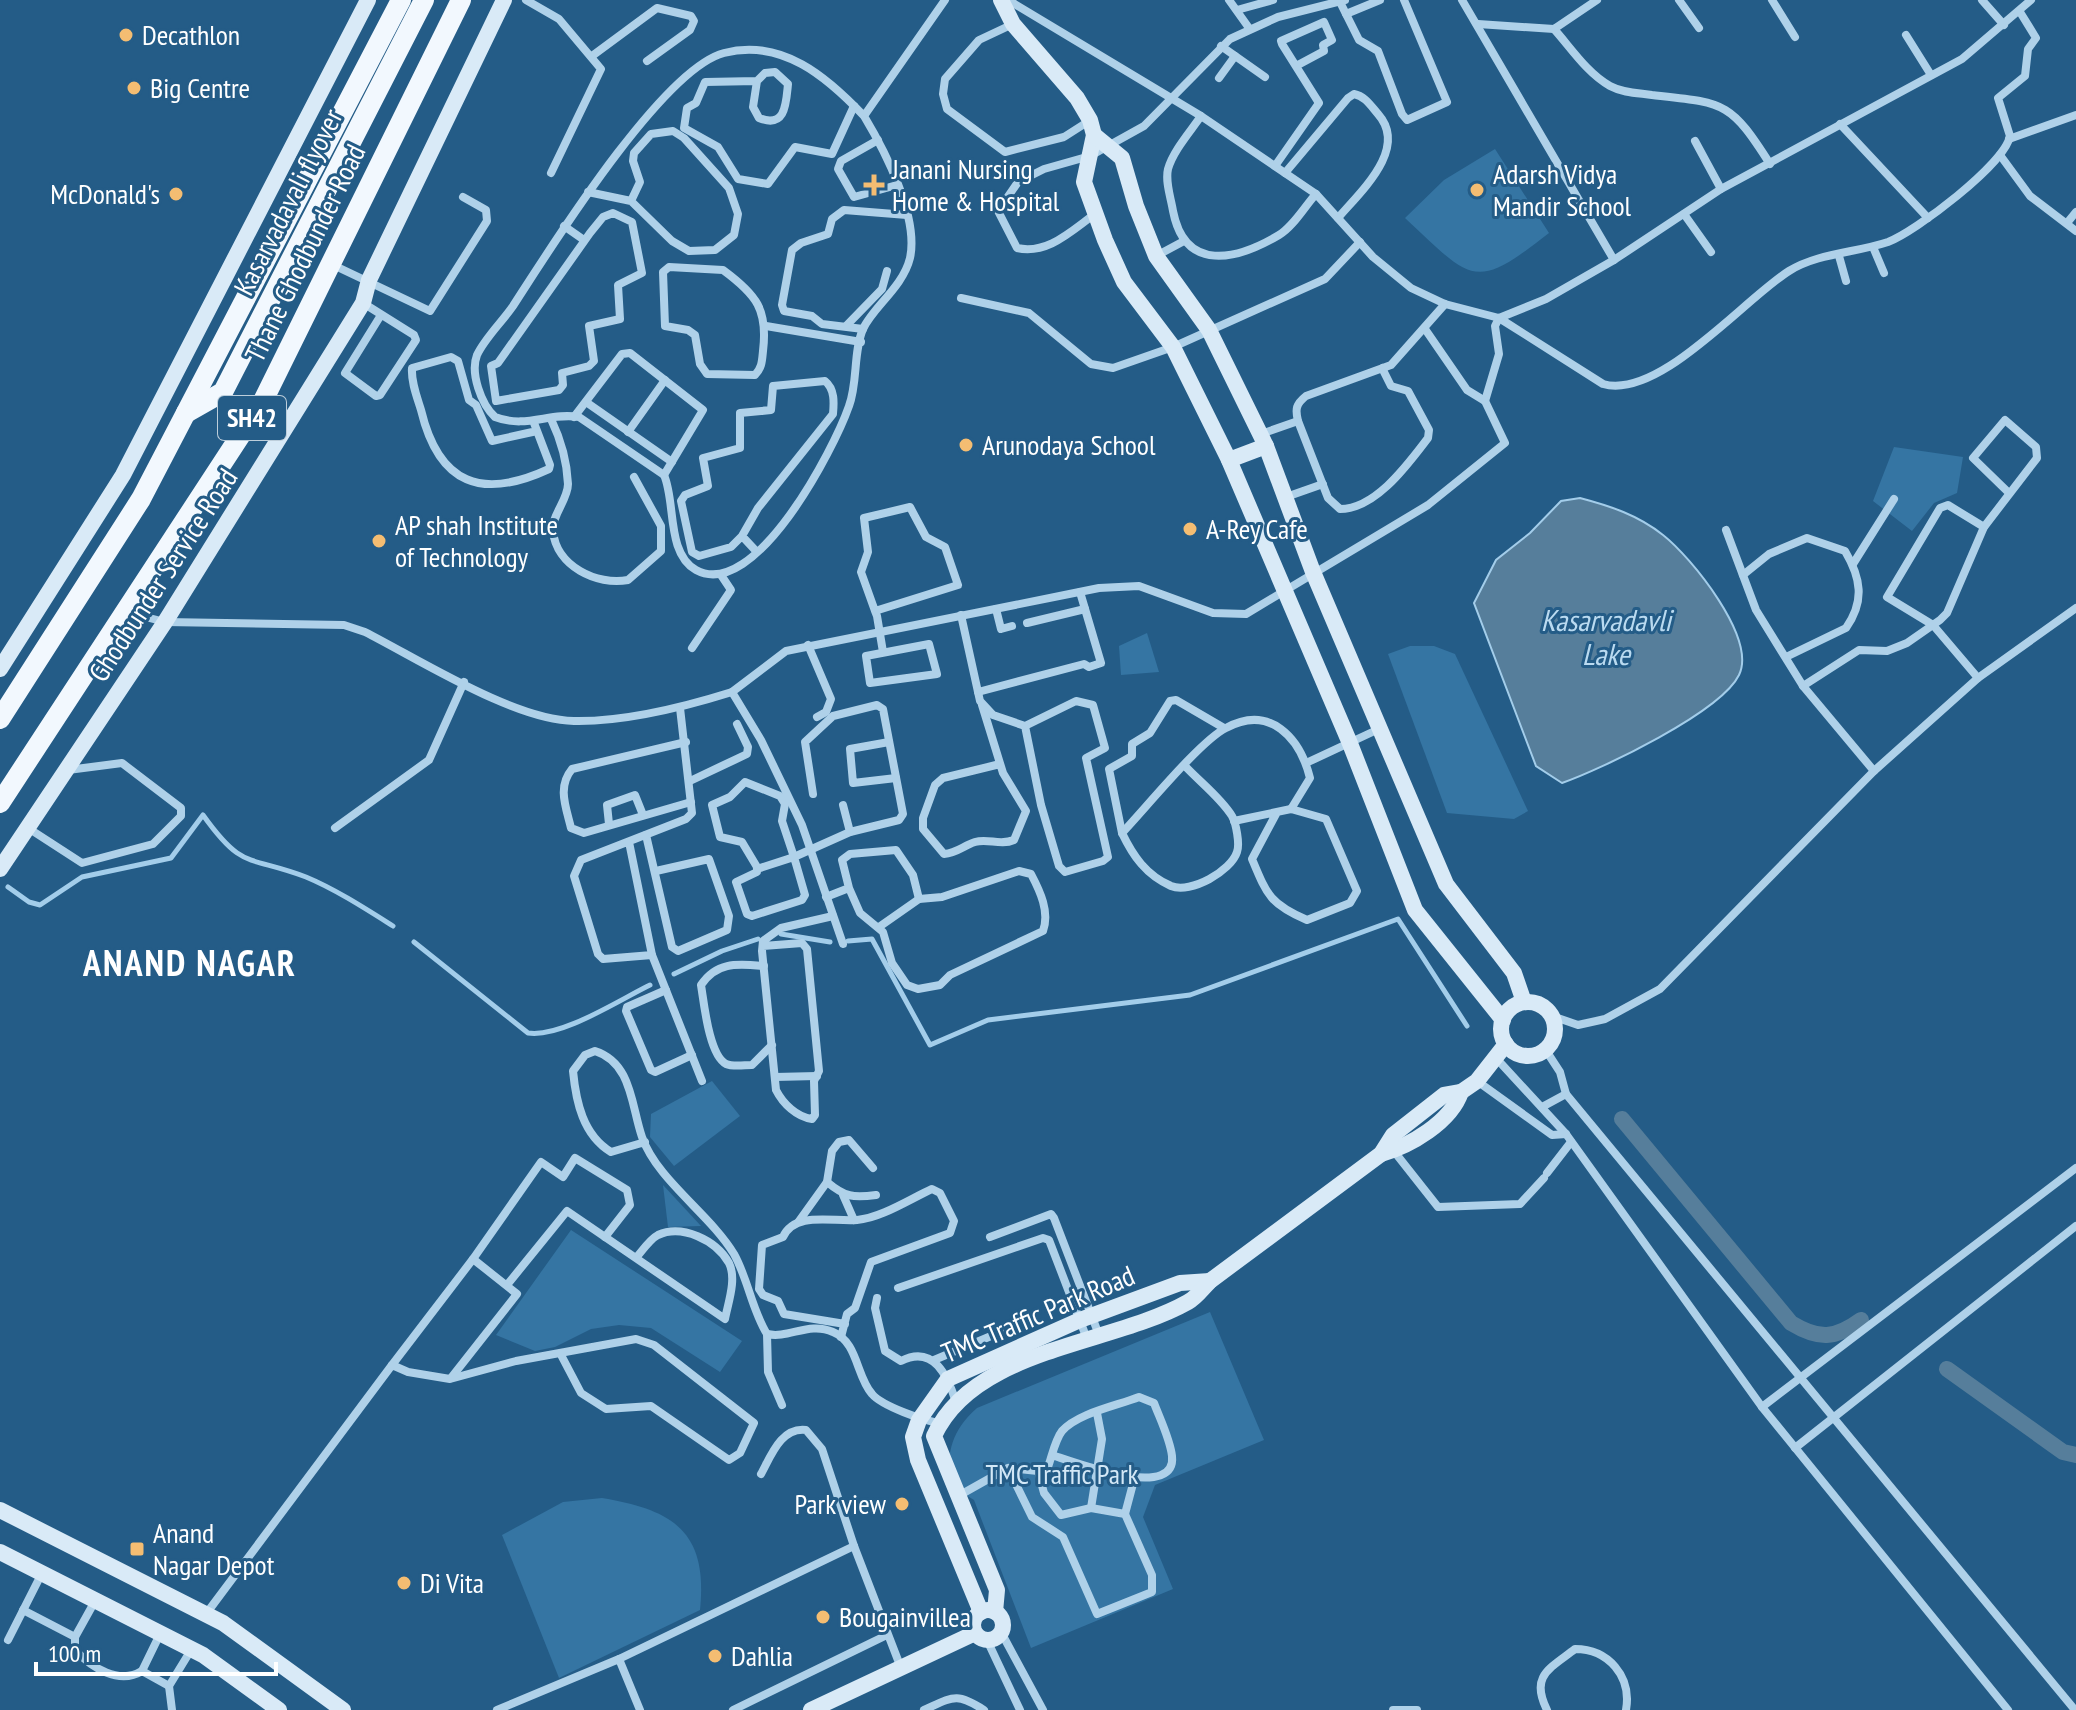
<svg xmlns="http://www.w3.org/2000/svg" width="2076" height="1710" viewBox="0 0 2076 1710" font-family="'PT Sans Narrow',sans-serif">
  <rect width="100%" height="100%" fill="#245c87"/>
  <!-- green -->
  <g fill="#3575a3">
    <path d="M1495,149l54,84c-76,60 -77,47 -144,-15l39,-38z"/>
    <polygon points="1894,447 1963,457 1957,493 1934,503 1912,531 1873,501"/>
    <polygon points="1147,633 1159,672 1121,675 1119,646"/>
    <polygon points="1410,646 1434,646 1455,654 1528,811 1514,819 1447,813 1388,654"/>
    <polygon points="712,1081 740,1116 674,1166 650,1137 651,1114"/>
    <polygon points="663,1185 701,1226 668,1227"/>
    <polygon points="571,1230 742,1341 720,1372 651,1328 619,1325 591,1329 555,1347 535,1351 496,1335"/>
    <path d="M1210,1312l54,128 -109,45 -12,32 30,72 -142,59 -57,-148 -26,-16c0,-33 3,-53 29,-76z"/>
    <path d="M602,1498c71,12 106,33 98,112l-141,68 -57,-143 61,-33z"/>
  </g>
  <!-- water -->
  <path fill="#567e9b" stroke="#a3cdea" stroke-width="2" d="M1580,498c30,8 58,17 83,37 28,22 94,103 76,140 -18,37 -137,94 -177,108l-26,-17 -62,-163 22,-43 34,-27 31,-32z"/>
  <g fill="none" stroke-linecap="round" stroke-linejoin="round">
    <!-- stream -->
    <g stroke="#a3cdea" stroke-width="5">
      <path d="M8,887l21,15 11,3 42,-28 89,-19 32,-43c40,56 45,40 103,62 29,12 60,32 87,49"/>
      <polyline points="781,934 830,942"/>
      <polyline points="848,941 872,939 930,1045 988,1020 1190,995 1398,919 1467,1026"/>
      <path d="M414,942l114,91c33,5 91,-33 122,-48"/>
      <polyline points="674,974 722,951 758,939"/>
    </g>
    <!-- canal -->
    <g stroke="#567e9b" stroke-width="16">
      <path d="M1622,1119l169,204c28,17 44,16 70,-3"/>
      <polyline points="1947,1369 2063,1452 2076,1455"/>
    </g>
    <!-- street -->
    <g stroke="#afd1e9" stroke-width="8">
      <polyline points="526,0 559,19 601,69 551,173"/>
      <path d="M1008,0l193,116 115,78 57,63 38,31 34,16 54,14 104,66c56,16 140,-84 186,-113 29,-18 66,-18 99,-29 27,-10 117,-78 122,-106l-12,-38 27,-22 3,-27 8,-11 -16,-26"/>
      <polyline points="1229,0 1249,28"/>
      <polyline points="1462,0 1614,260"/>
      <polyline points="1679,0 1699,28"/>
      <polyline points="1772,0 1795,37"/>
      <polyline points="1982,0 2004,25"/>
      <polyline points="1340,2 1359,40 1378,51 1402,114 1407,120 1447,102 1404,0"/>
      <polyline points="1237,10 1273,0"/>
      <polyline points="1346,14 1380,0"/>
      <polyline points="1013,24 979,40 945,79 943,94 947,109 1005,152 1064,137 1089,121"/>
      <polyline points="1478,24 1554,29 1597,0"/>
      <path d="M1554,29c17,19 33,44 56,57 13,7 28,7 42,9 73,8 78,6 118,69"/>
      <polyline points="1906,35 1931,75"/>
      <polyline points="1221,46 1265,77"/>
      <polyline points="592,56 657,8 691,16 694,21 690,30 647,61"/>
      <polyline points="1219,78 1235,56"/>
      <path d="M757,81l-4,26 6,11c27,11 27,-15 29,-34l-13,-12 -10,1 -8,8 -52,1 -9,21 -9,5 -3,20 34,19 20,32 30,5 27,-37 37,7 22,-48"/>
      <path d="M864,116c21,35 55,101 46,142 -7,29 -37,49 -47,71 -10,23 -5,53 -14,77 -15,43 -94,196 -153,164 -30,-17 -20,-68 -32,-95l-85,-58c-29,-5 -53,12 -84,0 -14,-13 -25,-44 -18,-62 8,-17 25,-33 36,-49 37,-57 149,-237 211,-253 58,-15 103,24 140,63l81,-116"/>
      <path d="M1201,116c-11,16 -28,35 -33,53 -3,13 3,29 5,42 12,62 64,49 106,24 14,-8 26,-29 37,-41"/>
      <polyline points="1840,124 1928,218"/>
      <polyline points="2009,139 2076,115"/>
      <polyline points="878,140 841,161 838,169 854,197 897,185"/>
      <polyline points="1695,141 1721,189"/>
      <polyline points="2000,155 2030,196 2076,231"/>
      <polyline points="1275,166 1319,103 1282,44 1281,41 1324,22 1332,40 1323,45 1324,51 1296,66"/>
      <path d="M1285,173l63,-75 6,-4c11,2 17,12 24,20 31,35 -18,78 -40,104"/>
      <polyline points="588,192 631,201 672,241 689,251 715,250 734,235 738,214 729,188 684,138 673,131 651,134 634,153 633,161 640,182 631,201"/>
      <polygon points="613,213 632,222 642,273 618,285 620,319 589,326 594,361 589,366 562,373 563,385 559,390 496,401 491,366 498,363 590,233 603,217"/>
      <path d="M1095,214c-23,16 -47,41 -78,34l-19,-37 20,-29 26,-13 46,-13 54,-30 86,-87 48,-22 67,-17"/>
      <polyline points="1684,214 1711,252"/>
      <polyline points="2067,223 2076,212"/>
      <polyline points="564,226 584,240"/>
      <polyline points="1873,247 1884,273"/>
      <polyline points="1156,256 1184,241"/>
      <polyline points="1839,256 1846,281"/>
      <polyline points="331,264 430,311 487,221 486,210 463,197"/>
      <path d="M669,267l54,3c34,25 45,40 40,81 -1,10 -1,17 -8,24l-48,-1 -7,-10 -5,-29 -7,-5 -23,-4 -2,-54z"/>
      <polyline points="961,298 1029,313 1091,364 1113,368 1173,347 1325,279 1360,242"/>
      <polyline points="363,303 414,335 416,340 380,395 376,396 345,373 381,315"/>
      <polyline points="1499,318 1546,299 1614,260 1721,189 1962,59 2031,0"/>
      <polyline points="766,326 861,342"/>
      <polyline points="846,326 882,289 887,271"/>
      <polyline points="863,329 822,324 812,316 784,311 782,305 792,250 801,243 828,234 832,219 844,210 907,215"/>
      <path d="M1382,368l9,18 17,5 21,39 -1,8c-20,26 -52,71 -88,71l-12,-11 -30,-77c-3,-12 -2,-17 8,-25l85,-31 54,-61"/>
      <polyline points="1485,401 1499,354 1495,326 1499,318"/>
      <polyline points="586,402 672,462"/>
      <polyline points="574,417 622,354 630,353 703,410 664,475"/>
      <path d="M551,419c10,21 16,42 17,65 0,16 -17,32 -15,47 3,35 44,55 75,49l33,-29v-25l-27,-49"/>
      <path d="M534,423l16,42 -1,4c-67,31 -110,16 -128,-59 -4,-13 -10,-28 -9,-42l39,-11 7,4 11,39 7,5 16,36 45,-10"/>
      <polyline points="628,432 665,380"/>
      <polyline points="1261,434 1298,421"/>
      <polyline points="1286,497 1323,484"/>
      <polyline points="1726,530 1756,610 1803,686 1874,771"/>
      <path d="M742,536l-11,11 -32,9 -7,-4 -11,-51 4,-6 23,-9 -5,-28 37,-10v-35l31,-3 2,-24 52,-5c10,8 9,22 8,33l-75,94 -16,28 14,15"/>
      <polyline points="1853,564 1894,499"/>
      <path d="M1743,575l26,-21 38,-16 38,13c16,27 20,50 1,77l-60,29"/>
      <polyline points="996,609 1001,629 1012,626"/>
      <polyline points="875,611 958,585 945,547 926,537 910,507 864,518 868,552 861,572 875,611 877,616 883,652"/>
      <path d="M126,612l39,10 179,3 21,7c55,28 149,88 209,89 51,1 110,-14 158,-29"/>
      <polyline points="961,615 980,701 993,715 1025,726 1041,805 1059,866 1065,872 1103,861 1108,857 1086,758 1105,748 1093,705 1076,701 1025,726"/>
      <polyline points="1027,623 1085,609"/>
      <polygon points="929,644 937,674 870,683 866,656"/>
      <polyline points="808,645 831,699 826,712 817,717"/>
      <polyline points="692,648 731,590 721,575"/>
      <polyline points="1978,678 1933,625 1887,597 1940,508 1948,505 1984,527"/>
      <polyline points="1803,686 1859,650 1887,651 1907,643 1940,620 1947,613 1984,527 2037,458 2036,447 2005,420 1973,458 2009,493"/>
      <polyline points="978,692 1084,664 1089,667 1101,663 1080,592"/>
      <path d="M982,705l21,68 23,38 -12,29c-14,6 -26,-2 -39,2 -12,4 -18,11 -31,12l-21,-25v-11l12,-33 8,-7 57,-14"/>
      <path d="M686,742l-114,27c-15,18 -6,38 -1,59l13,5 107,-31"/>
      <polyline points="889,742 850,749 853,783 896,778"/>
      <polyline points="1306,763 1381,728"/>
      <path d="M1185,766c15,16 36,32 47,50 4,7 8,28 5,36 -6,19 -46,42 -66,34 -25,-11 -38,-30 -49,-53 23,-24 78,-92 104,-105 44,-24 74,10 84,50l-19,31"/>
      <polyline points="690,781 747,754 748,747 737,724"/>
      <polyline points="843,805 850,832"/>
      <path d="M1234,821l57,-12 35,10 31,72 -7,12 -43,17c-37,-16 -40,-25 -55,-61l24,-45"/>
      <polyline points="609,824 607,805 635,795 643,815"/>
      <polyline points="28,828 82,863 153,844 181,816 181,808 122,763 68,770"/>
      <polyline points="335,828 429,760 464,682"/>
      <polyline points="1122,833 1109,769 1132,756 1132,744 1150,733 1170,701 1176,700 1224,728"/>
      <polyline points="646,835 672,947 678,951 727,930 729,916 709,859 656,871"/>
      <polyline points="629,842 652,955 603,959 598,954 574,876 581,860 686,819 692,813 680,708"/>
      <polyline points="757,869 794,857 782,821 785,804 780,796 745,782 730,797 712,805 720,837 742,842 757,867 757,872 736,882 747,914 752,916 802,900 805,895 794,857 850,832 899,820 903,814 883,709 877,705 833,716 805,742 813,794"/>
      <path d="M826,897l23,-9 11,25 23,19 9,31 15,22 11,4 22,-4 10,-10 93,-44c7,-19 -3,-40 -12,-57l-12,-3 -77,26 -23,2 -6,-24 -17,-25 -46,4 -8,6 7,28"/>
      <polyline points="879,927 919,899"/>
      <polyline points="843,944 802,825 761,740 732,692 786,651 1099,588 1139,586 1213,613 1246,614 1428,505 1505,443 1485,401 1467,390 1425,329"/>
      <path d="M763,946l39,-3 5,6 12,122 -5,10 1,34 -3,4c-15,-2 -29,-15 -36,-29l-14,-139 1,-10 18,-13 52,-12"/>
      <polyline points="652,955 702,1081"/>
      <path d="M764,966c-26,-2 -47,-5 -63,19 3,18 8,70 25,79 7,3 18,1 26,1l20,-20"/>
      <polyline points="666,990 627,1007 626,1011 651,1070 655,1072 692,1055"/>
      <polyline points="1552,1016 1578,1025 1605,1019 1660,989 1874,771 1978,678 2076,608"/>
      <polyline points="1545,1049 1560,1072 1566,1094 2075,1710"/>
      <polyline points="1496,1058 1566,1134 1762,1407 2008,1710"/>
      <polyline points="775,1077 817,1076"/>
      <polyline points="1477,1081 1552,1135 1566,1134"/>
      <polyline points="1542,1107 1566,1094"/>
      <path d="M645,1142l-34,10c-28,-17 -35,-50 -38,-81l12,-16 10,-4c37,12 36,54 47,86 15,43 68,77 92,117 14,25 18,56 33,80 22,5 42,-13 66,-2 25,10 23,44 39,62 10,12 52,27 68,29"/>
      <polyline points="1393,1150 1438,1207 1520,1204 1544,1178"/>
      <polyline points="1547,1173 1571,1142"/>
      <path d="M827,1182c18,15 26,16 49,13"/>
      <polyline points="843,1195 854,1220"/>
      <polyline points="799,1221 827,1182 832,1151 839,1142 849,1140 873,1168"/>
      <polyline points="990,1237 1051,1214 1054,1218 1099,1335"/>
      <polyline points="473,1259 541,1162 563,1177 575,1158 627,1190 630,1205 605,1237"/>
      <path d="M507,1285l60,-74 158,108c3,-16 12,-40 4,-56 -13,-23 -47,-39 -71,-28 -8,4 -16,16 -22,23"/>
      <polyline points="898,1288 1043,1238 1049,1240 1087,1339"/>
      <path d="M877,1298l-2,10 10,43 16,10c33,-17 47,16 55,41"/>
      <polyline points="767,1334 768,1372 782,1405"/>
      <path d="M841,1337l6,-23 8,-6 16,-46 79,-29 4,-12 -14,-28 -8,-4c-22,10 -51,29 -75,31 -25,2 -62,-9 -74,17l-21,8 -3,44 4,6 15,6 6,13 61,10"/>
      <polyline points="934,1360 1003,1331"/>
      <polyline points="392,1365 473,1259 517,1294 451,1378"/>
      <polyline points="1762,1407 2076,1168"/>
      <polyline points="1795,1448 2076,1226"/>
      <path d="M1038,1471l10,-4c4,-11 7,-27 14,-36 16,-18 54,-25 77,-34l15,6c6,16 16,36 18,53 5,46 -101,5 -120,-1"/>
      <path d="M761,1474c10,-18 20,-47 45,-44l16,19 32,97 47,122"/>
      <polyline points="960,1495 1008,1468 1032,1517 1063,1537 1097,1614 1152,1592 1152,1575 1125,1514 1091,1508 1061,1515 1044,1493 1038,1471 1008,1468"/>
      <polyline points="1091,1508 1102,1439 1097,1413"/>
      <polyline points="1125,1514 1134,1480"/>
      <path d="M23,1610l52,27v13c17,18 44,35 67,21l27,15"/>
      <polyline points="206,1614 392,1365 408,1372 450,1379 516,1361 636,1339 654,1345 754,1423 740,1453 729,1460 651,1406 606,1409 581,1393 560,1353"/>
      <polyline points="1001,1632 1043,1710"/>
      <polyline points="75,1637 95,1601"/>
      <polyline points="8,1640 42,1573"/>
      <polyline points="987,1640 1020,1710"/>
      <polyline points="619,1659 854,1546"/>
      <polyline points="142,1671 160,1634"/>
      <polyline points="172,1710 169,1686 191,1650"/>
      <polyline points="497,1710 619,1659 640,1710"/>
      <polyline points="733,1710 887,1635"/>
      <path d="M924,1710c29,-13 32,-18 60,0"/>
      <polyline points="1393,1710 1417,1710"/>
      <path d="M1547,1710c-17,-34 2,-41 28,-61 33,0 57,27 51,61"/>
    </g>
    <!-- secondary -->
    <g stroke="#d9eaf7" stroke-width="16">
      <polyline points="1001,0 1013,24 1077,98 1090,120 1094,135 1084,182 1105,240 1124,282 1173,347 1229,460 1349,741 1415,910 1503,1020"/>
      <polyline points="1094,135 1122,158 1136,206 1156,256 1209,330 1266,446 1313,572 1446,884 1514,973 1524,1002"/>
      <polyline points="1229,460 1266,446"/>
      <polyline points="0,669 123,475 368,0"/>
      <polyline points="0,869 165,622 363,303 369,280 504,0"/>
      <circle cx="1528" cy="1029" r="27"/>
      <path d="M1381,1154c29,-8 70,-32 80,-62"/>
      <polyline points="0,1510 223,1623 343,1710"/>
      <polyline points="0,1552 203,1655 279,1710"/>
      <circle cx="988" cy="1625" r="15"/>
      <polyline points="981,1612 918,1460 913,1437 919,1420 948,1379 1080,1320 1180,1283 1210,1281"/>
      <path d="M995,1612l2,-22 -63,-154c40,-88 178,-91 254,-134 8,-4 15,-14 22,-21l171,-127 12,-19 51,-40 17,-3 16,-11 29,-37"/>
      <polyline points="811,1710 975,1633"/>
    </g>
    <!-- primary -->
    <g stroke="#f2f8fe" stroke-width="20">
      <polyline points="186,413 223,392 424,0"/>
      <polyline points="0,719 141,499 401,0"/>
      <polyline points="0,803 263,401 461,0"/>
    </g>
  </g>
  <!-- markers -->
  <g fill="#f4bd72" stroke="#245c87" stroke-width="3">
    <circle cx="126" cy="35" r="8"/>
    <circle cx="134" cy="88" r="8"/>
    <path d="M870 173h8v8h8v8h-8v8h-8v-8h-8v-8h8z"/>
    <circle cx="1477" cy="190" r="8"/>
    <circle cx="176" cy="194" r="8"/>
    <circle cx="966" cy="445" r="8"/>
    <circle cx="1190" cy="529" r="8"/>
    <circle cx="379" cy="541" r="8"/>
    <circle cx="902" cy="1504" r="8"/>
    <rect x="129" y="1541" width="16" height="16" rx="4"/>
    <circle cx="404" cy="1583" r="8"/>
    <circle cx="823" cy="1617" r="8"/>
    <circle cx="715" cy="1656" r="8"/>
  </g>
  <g text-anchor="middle" stroke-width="6" stroke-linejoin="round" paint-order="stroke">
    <!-- shield labels -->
    <rect fill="#245c87" stroke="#bdcedb" stroke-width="2" x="218" y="396" width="68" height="44" rx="6"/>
    <g font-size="26" font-weight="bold" fill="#fff">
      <text x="252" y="427">SH42</text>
    </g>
    <!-- poi labels -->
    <g font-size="28" fill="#fff" stroke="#245c87" text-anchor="start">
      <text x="142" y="45">Decathlon</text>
      <text x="150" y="98">Big Centre</text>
      <text x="892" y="179">Janani Nursing<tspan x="892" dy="32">Home &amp; Hospital</tspan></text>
      <text x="1493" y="184">Adarsh Vidya<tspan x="1493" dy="32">Mandir School</tspan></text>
      <text x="160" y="204" text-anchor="end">McDonald's</text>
      <text x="982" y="455">Arunodaya School</text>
      <text x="395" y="535">AP shah Institute<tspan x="395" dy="32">of Technology</tspan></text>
      <text x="1206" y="539">A-Rey Cafe</text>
      <text x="886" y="1514" text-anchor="end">Park view</text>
      <text x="153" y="1543">Anand<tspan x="153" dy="32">Nagar Depot</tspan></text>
      <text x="420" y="1593">Di Vita</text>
      <text x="839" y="1627">Bougainvillea</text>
      <text x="731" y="1666">Dahlia</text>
    </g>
    <!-- street labels -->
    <g font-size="28" fill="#fff" stroke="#245c87">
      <text transform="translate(288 202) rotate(-63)" y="10">Kasarvadavali flyover</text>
      <text transform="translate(305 253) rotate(-64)" y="10">Thane Ghodbunder Road</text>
      <text transform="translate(163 575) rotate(-57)" y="10">Ghodbunder Service Road</text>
      <text transform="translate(1038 1314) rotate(-23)" y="10">TMC Traffic Park Road</text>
    </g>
    <!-- park labels -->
    <g font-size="28" fill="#d3e8f7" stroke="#245c87">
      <text x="1062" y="1484">TMC Traffic Park</text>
    </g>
    <!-- water labels -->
    <g font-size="30" font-style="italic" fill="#badaf0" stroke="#245c87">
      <text x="1606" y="631">Kasarvadavli<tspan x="1606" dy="34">Lake</tspan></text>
    </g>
    <!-- district labels -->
    <g font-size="36" font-weight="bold" letter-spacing="2" fill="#fff" stroke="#245c87">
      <text x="190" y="976">ANAND NAGAR</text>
    </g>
  </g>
  <!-- scale -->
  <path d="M36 1662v12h240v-12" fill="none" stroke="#ffffff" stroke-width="4"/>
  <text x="48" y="1662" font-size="24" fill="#ffffff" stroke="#245c87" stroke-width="6" paint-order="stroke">100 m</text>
</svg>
